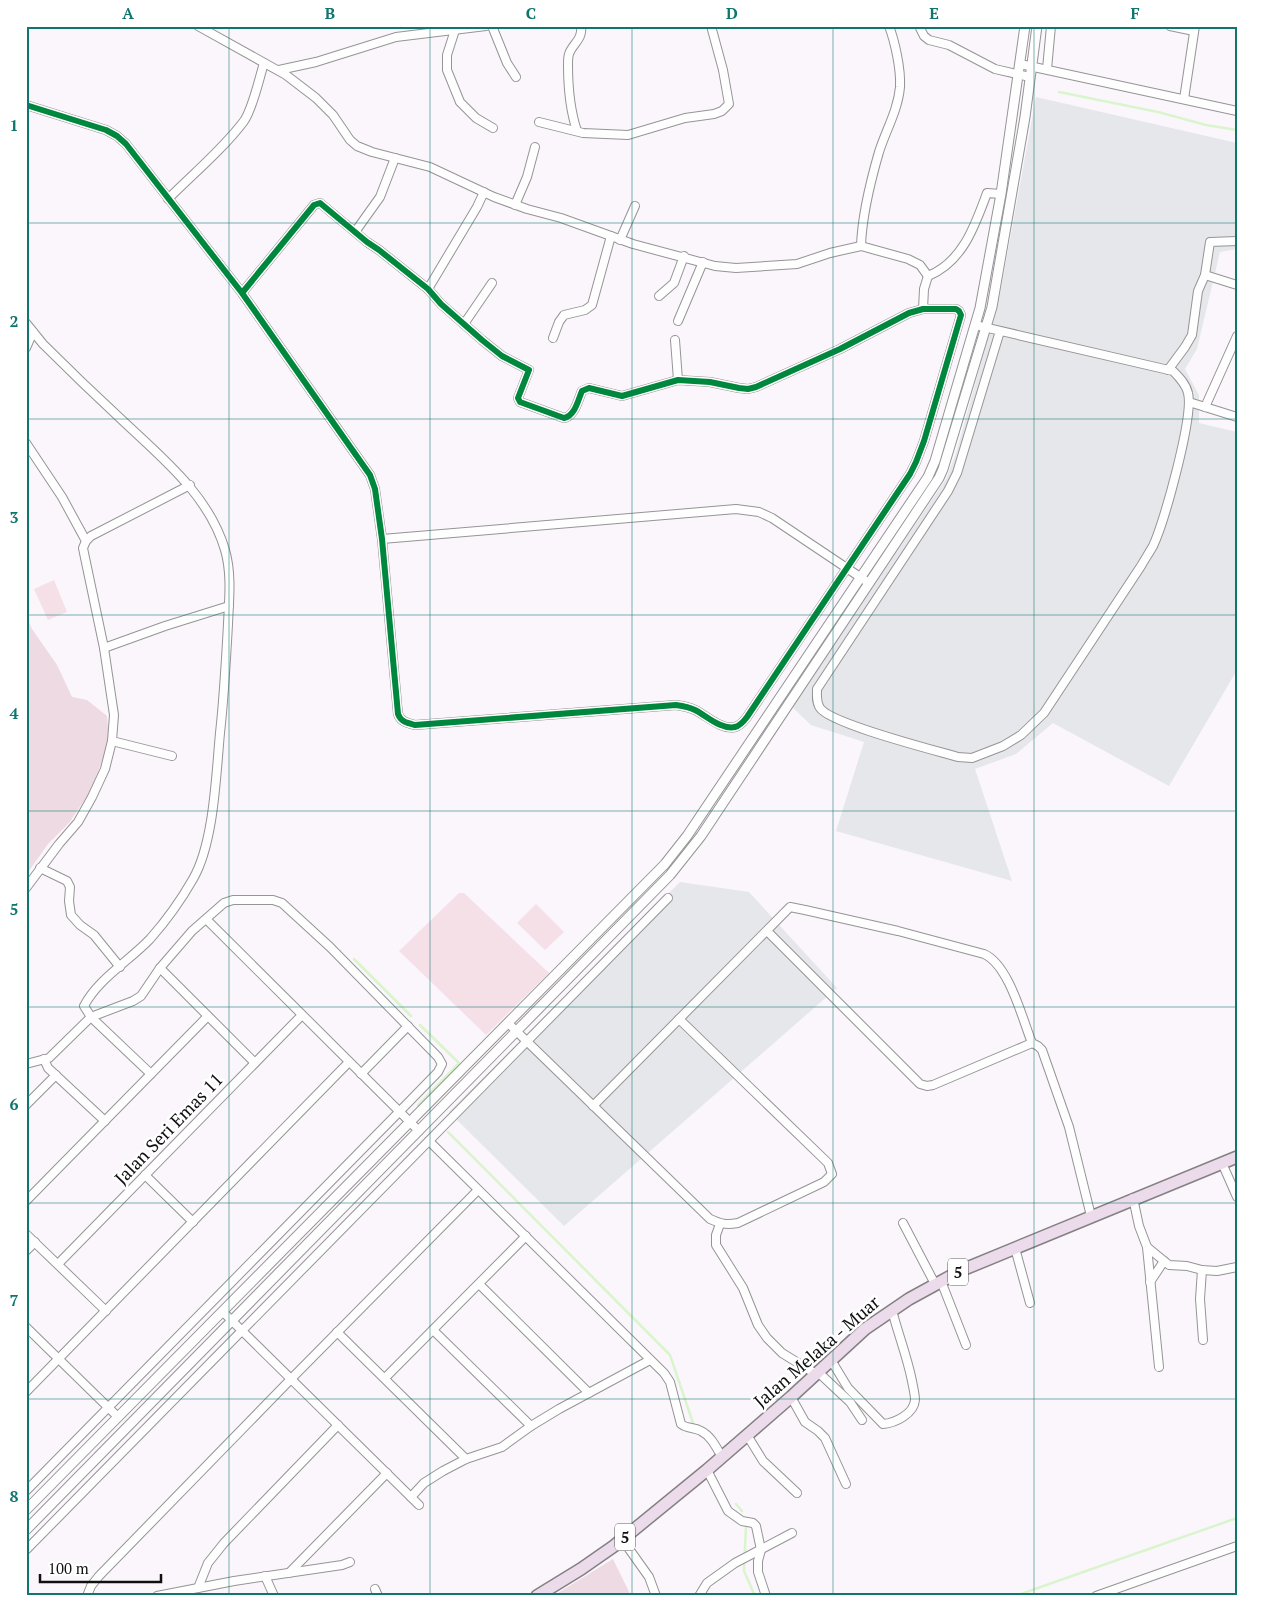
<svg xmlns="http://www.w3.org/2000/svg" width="1263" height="1622" viewBox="0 0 1263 1622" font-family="'PT Serif',serif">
  <rect width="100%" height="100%" fill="#fbf6fb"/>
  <!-- industrial -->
  <g fill="#e6e7eb">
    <polygon points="1036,97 1237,143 1237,249 1220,252 1197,349 1185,369 1199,395 1199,423 1237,432 1237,670 1169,786 1053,723 1016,754 975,769 1012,881 836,831 864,742 811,725 792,707 946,479 956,453 1000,294"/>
    <polygon points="680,882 749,892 837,988 564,1226 449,1112"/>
  </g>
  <!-- cemetery -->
  <g fill="#eddae2">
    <polygon points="26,616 32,629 57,665 72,697 87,700 107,716 109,742 91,790 69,823 48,844 26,875"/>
    <polygon points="613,1559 631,1596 553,1596"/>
  </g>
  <!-- pitch -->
  <g fill="#f5e0e8">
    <polygon points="54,580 67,612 48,620 34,589"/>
    <polygon points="459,893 464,893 549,973 486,1035 399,951"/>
    <polygon points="536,904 564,932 545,950 517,923"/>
  </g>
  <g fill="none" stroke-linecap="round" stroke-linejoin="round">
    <!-- stream -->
    <g stroke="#d9f5cd" stroke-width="2.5">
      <polyline points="1059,92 1158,112 1206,125 1237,130"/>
      <polyline points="354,959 411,1016"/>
      <polyline points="418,1105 459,1063 420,1025"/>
      <polyline points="448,1132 670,1355 693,1423"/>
      <polyline points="736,1504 742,1511"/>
      <polyline points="746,1526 744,1571 755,1596"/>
      <polyline points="1015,1596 1237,1518"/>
    </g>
    <defs>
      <g id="minor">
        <polyline points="198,26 286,75 316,98 333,115 350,140 357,146 372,152 430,167 494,197 527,209 561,218 633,244 715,266 736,268 797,264 830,253 861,246 908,259 920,265 928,276"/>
        <polyline points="492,26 507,63 516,77"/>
        <polyline points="1170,26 1194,31"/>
        <polyline points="920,28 924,36 929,40 949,45 995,69 1030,77"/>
        <polyline points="455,30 447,55 447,70 460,102 476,118 493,128"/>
        <polyline points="1020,64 1237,111"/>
        <polyline points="1047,69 1051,26"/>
        <polyline points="279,70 316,62 396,37 486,26"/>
        <polyline points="1184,99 1195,26"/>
        <path d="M26,105l80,25 11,6 9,8 116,149 128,182 5,14 7,50 16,175c3,8 9,9 17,11l261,-20c7,1 13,2 19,5 12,6 26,20 40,17 5,-1 9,-6 12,-10l163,-243 6,-12 8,-21 37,-126 -2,-4 -3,-2h-33l-14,4 -69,36 -84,38 -8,2 -9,-1 -29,-6 -32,-2 -56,16 -33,-8 -7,3c-4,9 -7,25 -18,27l-44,-16 -2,-4 11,-28 -27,-14 -20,-16 -41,-36 -13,-15 -49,-39 -12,-8 -47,-39 -6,2 -72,88"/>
        <polyline points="539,122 583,133 628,135 685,118 714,114 722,111 729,104 723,70 711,26"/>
        <path d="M577,131c-7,-21 -9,-43 -9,-66 0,-3 0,-8 1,-11 3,-10 14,-14 12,-28"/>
        <path d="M168,199c24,-24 56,-51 76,-78 9,-13 15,-42 20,-58"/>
        <polyline points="515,205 527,177 535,147"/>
        <polyline points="355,232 380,197 395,158"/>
        <polyline points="620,240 635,206"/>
        <path d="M861,246c1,-31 9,-63 18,-94 7,-22 19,-42 21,-65 1,-18 -5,-45 -11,-61"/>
        <polyline points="1205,275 1237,285"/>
        <path d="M928,276c35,-14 47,-51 59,-83l14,1"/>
        <polyline points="428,289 477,207 484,192"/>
        <polyline points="659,296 674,283 684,256"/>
        <polyline points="923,309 924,289 928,276"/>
        <polyline points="678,321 703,262"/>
        <path d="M26,323l17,21c26,26 52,51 79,76 40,38 87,75 103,130 7,24 4,50 3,74 -2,37 -4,73 -8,109 -4,42 -6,110 -27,146 -12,21 -27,42 -43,60 -21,22 -52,40 -66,67l7,11 60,57"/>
        <polyline points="464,324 492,283"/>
        <path d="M975,325l198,46c6,6 13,13 15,22 6,23 -24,130 -35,153 -4,7 -8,13 -12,20l-97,147 -23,22 -18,11 -31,12 -14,-1c-24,-7 -127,-33 -138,-49 -4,-6 -3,-12 -3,-19l131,-198 9,-18 43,-142"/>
        <polyline points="553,338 559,322 564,315 585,310 592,305 611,236"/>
        <polyline points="675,340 678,380"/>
        <polyline points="26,348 33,332"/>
        <polyline points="1168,370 1185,347 1192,335 1198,291 1205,275 1210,242 1237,241"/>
        <polyline points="1189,402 1237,417"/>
        <polyline points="1205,407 1237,336"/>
        <polyline points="26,443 62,497 86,541 83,548 84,553 104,648 114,715 112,741 105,769 92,797 78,822 59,844 26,888"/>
        <polyline points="382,539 736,509 759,512 772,518 869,583"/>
        <polyline points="86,541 91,536 190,485"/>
        <polyline points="104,648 165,626 229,606"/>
        <polyline points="112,741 172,756"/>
        <polyline points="40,868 67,881 70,887 69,901 71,915 80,925 94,935 120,967"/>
        <polyline points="206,919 419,1131"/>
        <polyline points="767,931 920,1084 927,1086 933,1085 1032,1043"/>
        <polyline points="160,968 255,1063"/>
        <path d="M508,1023l202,196c11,5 16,6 28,4l86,-41 8,-8 -4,-11 -149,-144"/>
        <polyline points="44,1059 48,1068 105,1121"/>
        <polyline points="26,1064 49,1058 91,1017 133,1001 141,996 160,968 192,931 224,903 233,900 273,900 282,903 330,947 438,1057 442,1064 438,1072 399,1112 26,1491"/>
        <polyline points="361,1074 408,1026"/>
        <polyline points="26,1105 56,1075"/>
        <path d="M593,1106l197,-199 15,3 93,21 86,23c25,11 38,64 48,89l6,3 4,4 27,77 22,89"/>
        <path d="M429,1141l235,232 6,9 11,42c6,5 13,3 20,7 10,5 15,16 21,26"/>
        <polyline points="1222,1163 1237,1197"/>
        <polyline points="145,1175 193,1222"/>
        <polyline points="1133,1198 1139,1226 1147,1247 1169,1265 1187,1266 1202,1270 1217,1271 1237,1267"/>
        <polyline points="26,1201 208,1016"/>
        <polyline points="903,1223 935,1284"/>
        <polyline points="720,1224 716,1235 716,1245 743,1288 758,1325 767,1338 782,1353 816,1374"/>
        <polyline points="26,1234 106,1311"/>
        <polyline points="1147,1247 1159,1367"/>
        <polyline points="1015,1248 1030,1303"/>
        <polyline points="26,1251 35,1242"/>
        <polyline points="58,1264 302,1015"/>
        <polyline points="1202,1270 1200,1299 1203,1340"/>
        <polyline points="941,1281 966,1345"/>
        <polyline points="1150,1282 1164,1261"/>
        <polyline points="479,1284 589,1393"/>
        <polyline points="223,1312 419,1505"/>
        <polyline points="26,1327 118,1417"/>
        <polyline points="433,1330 531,1426"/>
        <polyline points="337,1332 466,1459"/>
        <path d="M831,1360l17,28 35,36c12,-1 31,-10 32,-24 0,-6 -2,-13 -3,-19 -5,-25 -14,-47 -20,-71"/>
        <polyline points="818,1372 850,1402 862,1420"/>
        <polyline points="385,1378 526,1236"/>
        <polyline points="26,1392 349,1062"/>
        <polyline points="791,1397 805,1422 818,1431 825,1438 846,1484"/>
        <polyline points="747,1435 763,1461 797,1493"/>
        <polyline points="707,1470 728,1511 742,1521 753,1523 756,1526 761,1550 758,1561 758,1572 766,1596"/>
        <polyline points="411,1497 424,1483 443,1471 466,1459 502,1447 531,1426 559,1409 650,1360"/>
        <polyline points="622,1539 649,1577 656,1596"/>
        <polyline points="26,1550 668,898"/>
        <polyline points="289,1573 387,1473"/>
        <polyline points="265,1576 274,1596"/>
        <polyline points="198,1588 208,1563 224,1543 338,1425"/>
        <polyline points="375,1589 378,1596"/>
        <polyline points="87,1596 91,1586 99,1576 291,1379 478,1190"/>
        <polyline points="157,1596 234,1581 342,1565 350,1562"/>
        <polyline points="699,1596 707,1583 735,1563 792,1533"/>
        <polyline points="1096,1596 1237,1546"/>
      </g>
      <g id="tertiary">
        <polyline points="26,1510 665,864 687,836 928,477 935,461 980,308 1001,194 1025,26"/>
        <polyline points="26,1530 670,875 701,836 939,478 943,469 992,307 1025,117 1037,26"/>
      </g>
      <polyline id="primary" points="537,1596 581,1569 614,1546 707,1470 791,1397 865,1329 909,1299 962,1270 1237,1157"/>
    </defs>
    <!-- minor casing -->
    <use href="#minor" stroke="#969496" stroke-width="10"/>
    <!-- tertiary casing -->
    <use href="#tertiary" stroke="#969496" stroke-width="11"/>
    <!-- primary casing -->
    <use href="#primary" stroke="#838183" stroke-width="14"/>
    <!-- minor -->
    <use href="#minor" stroke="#fefefe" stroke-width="8"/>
    <!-- tertiary -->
    <use href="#tertiary" stroke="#fefefe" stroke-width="9"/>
    <!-- primary -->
    <use href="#primary" stroke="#ecdbea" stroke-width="11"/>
    <defs>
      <path id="cycleway" d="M26,105l80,25 11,6 9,8 116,149 128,182 5,14 7,50 16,175c3,8 9,9 17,11l261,-20c7,1 13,2 19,5 12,6 26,20 40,17 5,-1 9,-6 12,-10l163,-243 6,-12 8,-21 37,-126 -2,-4 -3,-2h-33l-14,4 -69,36 -84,38 -8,2 -9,-1 -29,-6 -32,-2 -56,16 -33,-8 -7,3c-4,9 -7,25 -18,27l-44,-16 -2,-4 11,-28 -27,-14 -20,-16 -41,-36 -13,-15 -49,-39 -12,-8 -47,-39 -6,2 -72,88"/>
    </defs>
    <!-- cycleway casing -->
    <use href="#cycleway" stroke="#fff" stroke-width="9"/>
    <!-- cycleway -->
    <use href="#cycleway" stroke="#00873e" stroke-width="6"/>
  </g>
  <!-- grid -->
  <path fill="none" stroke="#0f766e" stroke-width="1" stroke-opacity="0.55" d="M229,26v1570M430,26v1570M632,26v1570M833,26v1570M1034,26v1570M26,223h1211M26,419h1211M26,615h1211M26,811h1211M26,1007h1211M26,1203h1211M26,1399h1211"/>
  <g text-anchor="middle" stroke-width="5" stroke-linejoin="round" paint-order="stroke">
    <!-- shield labels -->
    <g fill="#fff" stroke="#585858" stroke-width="1">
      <rect x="948" y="1258.5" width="20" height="27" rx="4"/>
      <rect x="615" y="1523.5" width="20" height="27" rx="4"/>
    </g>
    <g font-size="16" font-weight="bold" fill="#101010">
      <text x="958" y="1278">5</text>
      <text x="625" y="1543">5</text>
    </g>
    <!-- street labels -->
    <g font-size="18" fill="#101010" stroke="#fff">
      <text transform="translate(169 1129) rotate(-46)" y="6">Jalan Seri Emas 11</text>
      <text transform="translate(817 1352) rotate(-41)" y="6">Jalan Melaka - Muar</text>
    </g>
  </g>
  <!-- border -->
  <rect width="1263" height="1622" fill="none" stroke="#ffffff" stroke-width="55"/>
  <!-- scale -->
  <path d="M40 1574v8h121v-8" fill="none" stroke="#101010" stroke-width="2.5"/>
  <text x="48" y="1574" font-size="15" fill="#101010" stroke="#ffffff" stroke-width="4" paint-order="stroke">100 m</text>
  <rect x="28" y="28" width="1208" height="1566" fill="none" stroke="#0f766e" stroke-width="2"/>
  <g font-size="16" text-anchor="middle" font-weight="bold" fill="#0f766e">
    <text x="128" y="19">A</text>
    <text x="330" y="19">B</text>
    <text x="531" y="19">C</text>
    <text x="732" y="19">D</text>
    <text x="934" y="19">E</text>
    <text x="1135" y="19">F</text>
    <text x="14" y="131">1</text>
    <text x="14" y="327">2</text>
    <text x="14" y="523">3</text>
    <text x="14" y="719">4</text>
    <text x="14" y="915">5</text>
    <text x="14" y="1110">6</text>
    <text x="14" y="1306">7</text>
    <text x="14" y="1502">8</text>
  </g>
</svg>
